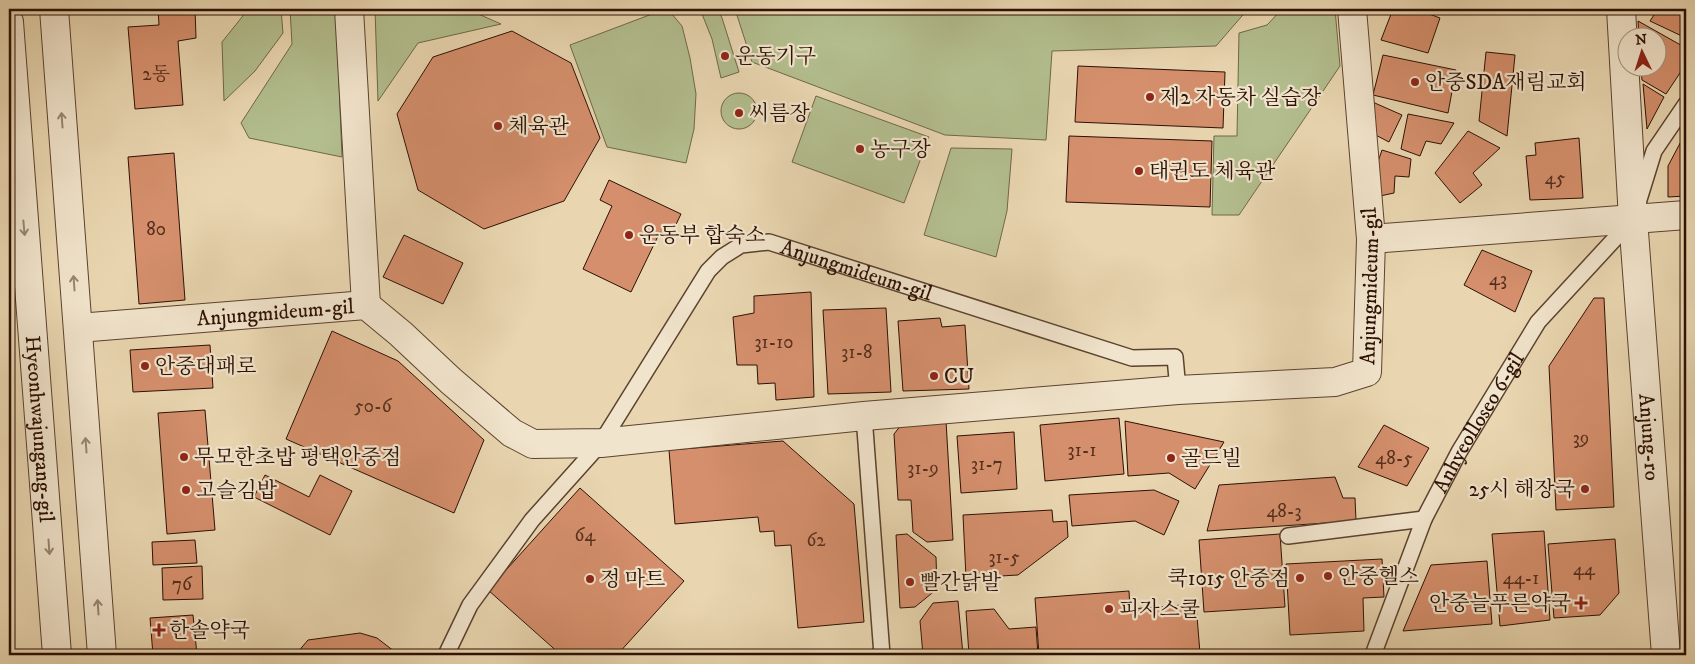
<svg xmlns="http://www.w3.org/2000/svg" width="1695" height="664" viewBox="0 0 1695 664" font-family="'IM FELL DW Pica','Noto Serif KR',serif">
  <rect width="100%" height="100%" fill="#e9d6b0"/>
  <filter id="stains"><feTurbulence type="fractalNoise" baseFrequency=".004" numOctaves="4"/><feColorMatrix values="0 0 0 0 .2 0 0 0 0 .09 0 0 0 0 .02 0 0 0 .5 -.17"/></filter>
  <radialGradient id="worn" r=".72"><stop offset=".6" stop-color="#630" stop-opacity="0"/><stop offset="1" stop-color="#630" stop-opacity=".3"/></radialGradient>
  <!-- green -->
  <g fill="#b3be8e" stroke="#706749">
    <polygon points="281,9 283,33 255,71 224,101 222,42 246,12"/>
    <polygon points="290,9 336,9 342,157 249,138 241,123 292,44"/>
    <polygon points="375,9 467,9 501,24 418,43 378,101"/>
    <polygon points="700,9 718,9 722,18 739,72 721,78 712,39"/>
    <polygon points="735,9 1248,9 1216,46 1052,51 1046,140 945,135 752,62"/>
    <polygon points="1282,9 1335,9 1340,66 1239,215 1212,215 1214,136 1237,136 1239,33 1267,25"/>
    <polygon points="671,13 682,26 690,58 696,94 694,129 686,163 607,147 570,45 652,14"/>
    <circle cx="739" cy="111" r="18"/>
    <polygon points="816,96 929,137 904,203 792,162"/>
    <polygon points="951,148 1012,149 1007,211 996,257 924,235"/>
    <polygon points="9,344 14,429 9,430"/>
  </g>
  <!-- building -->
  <g fill="#d58f6c" stroke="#2c1004">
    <polygon points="158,9 195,9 196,38 178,41 183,105 135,109 128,27 159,25"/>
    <polygon points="1393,9 1416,9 1440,18 1428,53 1381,40"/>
    <polygon points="1658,9 1686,9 1686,38 1650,21"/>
    <polygon points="1638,21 1686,48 1686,64 1666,94 1642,80 1641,68 1658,68 1658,38 1639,38"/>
    <polygon points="512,31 571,63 600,138 564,201 484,229 418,190 397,114 433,57"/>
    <polygon points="1486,52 1515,55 1507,136 1479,121"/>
    <polygon points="1383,55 1456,70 1448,113 1373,95"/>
    <polygon points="1078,66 1225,72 1223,128 1075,122"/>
    <polygon points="1643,84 1664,97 1647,129"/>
    <polygon points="1368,100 1402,115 1389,142 1366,130"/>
    <polygon points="1408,114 1454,123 1441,144 1426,141 1420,156 1401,149"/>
    <polygon points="1468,131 1500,148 1473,173 1482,185 1460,203 1435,173"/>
    <polygon points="1686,132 1686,196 1668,197 1668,166"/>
    <polygon points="1069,136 1212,141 1210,207 1066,202"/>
    <polygon points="1579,138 1583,198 1530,200 1526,156 1536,155 1535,143"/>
    <polygon points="1382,150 1411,159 1409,177 1395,176 1394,193 1380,196 1370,185"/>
    <polygon points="174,153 185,300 139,304 128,157"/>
    <polygon points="609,180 681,214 670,237 660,232 631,292 583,269 612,206 600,200"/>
    <polygon points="404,235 463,263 443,304 383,277"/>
    <polygon points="1482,250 1532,271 1515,312 1464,285"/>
    <polygon points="811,292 814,397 776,400 775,383 758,384 757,365 737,365 733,317 754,313 754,296"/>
    <polygon points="1594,298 1604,298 1614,507 1556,510 1549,366"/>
    <polygon points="886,308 891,392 828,394 823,310"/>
    <polygon points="940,318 942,327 965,325 969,389 903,391 898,321"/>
    <polygon points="332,331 398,361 484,440 454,513 286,439"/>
    <polygon points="210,345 213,388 133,392 130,350"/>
    <polygon points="205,410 215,530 167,534 158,413"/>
    <polygon points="1119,418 1124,474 1045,481 1040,425"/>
    <polygon points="946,421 953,540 927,542 913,532 911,500 898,500 894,434 902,424"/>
    <polygon points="1125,421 1224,442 1195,489 1169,473 1128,476"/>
    <polygon points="1384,425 1429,448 1407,486 1358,467"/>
    <polygon points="1014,432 1017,489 961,493 957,436"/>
    <polygon points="783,441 854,504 864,622 798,628 791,545 775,546 774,531 760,532 758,517 675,524 669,450"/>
    <polygon points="265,475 309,497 320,475 352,491 330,535 254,497"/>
    <polygon points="1335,477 1343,498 1355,498 1356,521 1207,531 1219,485"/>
    <polygon points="580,488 684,581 617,655 561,655 488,590"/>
    <polygon points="1154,490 1179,501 1164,535 1135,521 1072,526 1069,495"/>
    <polygon points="1052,510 1053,522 1067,521 1068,537 1018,575 966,578 963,515"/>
    <polygon points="1544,531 1550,620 1500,626 1492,534"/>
    <polygon points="907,534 936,557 937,589 915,607 900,608 896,535"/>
    <polygon points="1280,534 1285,607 1204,612 1199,540"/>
    <polygon points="1615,539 1619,593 1600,615 1554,618 1548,544"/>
    <polygon points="195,540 197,563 153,565 152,542"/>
    <polygon points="1382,559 1384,597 1363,598 1364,631 1290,635 1286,564"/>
    <polygon points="1487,561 1492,624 1403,631 1431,565"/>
    <polygon points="202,566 203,599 163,600 162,568"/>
    <polygon points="1129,591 1130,609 1196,604 1200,653 1173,655 1039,655 1035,598"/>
    <polygon points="958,601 963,655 923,655 920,621 933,603"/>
    <polygon points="994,609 1009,629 1036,627 1038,655 969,655 966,611"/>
    <polygon points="193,615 197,655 153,655 150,618"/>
    <polygon points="360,633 377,638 399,655 299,655 297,653 308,640"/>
  </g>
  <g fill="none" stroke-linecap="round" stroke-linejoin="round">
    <defs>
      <g id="service">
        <polyline points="864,416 882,655"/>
        <polyline points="1288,536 1424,519"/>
        <path id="s1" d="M446,655l24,-50 62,-85 69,-77 107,-172 14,-14 19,-12 28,-3 363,116 43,-1 3,33"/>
        <path id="s2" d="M1373,655l51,-136 35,-67 79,-130 95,-103 21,-68 32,-47"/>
      </g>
      <g id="minor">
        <polyline points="349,9 366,305"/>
        <polyline points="1371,239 1686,215"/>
        <path id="s3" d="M78,328l288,-23 35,29 50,47 61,52 21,11 68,-1 263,-27 314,-26 157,-8 32,-10 4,-133 -19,-230"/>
      </g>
      <g id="tertiary">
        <polyline points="54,9 102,655"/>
        <path id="s4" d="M1621,9l12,210 33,436"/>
        <path id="s5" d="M9,22l48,633"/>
      </g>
    </defs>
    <!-- service casing -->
    <use href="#service" stroke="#5b422f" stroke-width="18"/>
    <!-- minor casing -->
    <use href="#minor" stroke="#5b422f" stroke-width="30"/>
    <!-- tertiary casing -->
    <use href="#tertiary" stroke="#5b422f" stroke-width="30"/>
    <!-- service -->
    <use href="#service" stroke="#f1e4cc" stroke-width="15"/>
    <!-- minor -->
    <use href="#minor" stroke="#f1e4cc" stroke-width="28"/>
    <!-- tertiary -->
    <use href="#tertiary" stroke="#f1e4cc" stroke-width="28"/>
  </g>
  <!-- one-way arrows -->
  <defs><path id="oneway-shaft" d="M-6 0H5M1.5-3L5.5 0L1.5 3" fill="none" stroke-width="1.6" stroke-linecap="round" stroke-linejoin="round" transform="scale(1.25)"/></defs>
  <g stroke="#988572">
    <use href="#oneway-shaft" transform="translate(62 120) rotate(-94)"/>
    <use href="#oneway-shaft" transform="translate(24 228) rotate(85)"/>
    <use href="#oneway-shaft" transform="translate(74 283) rotate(-94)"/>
    <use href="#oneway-shaft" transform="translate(86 445) rotate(-94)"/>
    <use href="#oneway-shaft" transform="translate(49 547) rotate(86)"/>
    <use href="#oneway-shaft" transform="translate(98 607) rotate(-94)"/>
  </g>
  <!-- markers -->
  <g fill="#8f2418" stroke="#f1e4cc" stroke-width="2">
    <circle cx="725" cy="56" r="5"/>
    <circle cx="1415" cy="82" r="5"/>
    <circle cx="1150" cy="97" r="5"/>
    <circle cx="739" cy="113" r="5"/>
    <circle cx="498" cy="126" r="5"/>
    <circle cx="860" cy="149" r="5"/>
    <circle cx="1139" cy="171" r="5"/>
    <circle cx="629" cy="235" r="5"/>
    <circle cx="145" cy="366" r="5"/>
    <circle cx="934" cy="376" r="5"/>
    <circle cx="184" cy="457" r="5"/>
    <circle cx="1171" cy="458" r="5"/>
    <circle cx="1585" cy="489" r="5"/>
    <circle cx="186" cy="490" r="5"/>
    <circle cx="1328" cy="576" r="5"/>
    <circle cx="1300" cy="578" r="5"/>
    <circle cx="590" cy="579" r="5"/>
    <circle cx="910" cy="582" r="5"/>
    <path d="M1578.5 595.5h5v5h5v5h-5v5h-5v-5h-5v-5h5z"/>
    <circle cx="1109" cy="609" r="5"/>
    <path d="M156.5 622.5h5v5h5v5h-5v5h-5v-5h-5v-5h5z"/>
  </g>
  <g text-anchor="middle" stroke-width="4.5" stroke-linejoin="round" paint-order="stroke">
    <!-- number labels -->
    <g font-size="19" fill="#56301e">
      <text x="156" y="80">2동</text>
      <text x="1555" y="184">45</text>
      <text x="156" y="235">80</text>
      <text x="1498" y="285">43</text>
      <text x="774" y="348">31-10</text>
      <text x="857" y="358">31-8</text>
      <text x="373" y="412">50-6</text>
      <text x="1581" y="444">39</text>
      <text x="1082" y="456">31-1</text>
      <text x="1394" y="464">48-5</text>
      <text x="987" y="470">31-7</text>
      <text x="923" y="474">31-9</text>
      <text x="1284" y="517">48-3</text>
      <text x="585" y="541">64</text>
      <text x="816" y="546">62</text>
      <text x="1004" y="563">31-5</text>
      <text x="1584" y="575">44</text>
      <text x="1521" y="584">44-1</text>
      <text x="182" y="590">76</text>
    </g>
    <!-- poi labels -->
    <g font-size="21" fill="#2c1004" stroke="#f1e4cc" text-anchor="start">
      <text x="735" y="63">운동기구</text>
      <text x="1425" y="89">안중SDA재림교회</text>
      <text x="1160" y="104">제2 자동차 실습장</text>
      <text x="749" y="120">씨름장</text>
      <text x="508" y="133">체육관</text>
      <text x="870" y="156">농구장</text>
      <text x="1149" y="178">태권도 체육관</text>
      <text x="639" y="242">운동부 합숙소</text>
      <text x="155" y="373">안중대패로</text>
      <text x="944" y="383">CU</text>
      <text x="194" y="464">무모한초밥 평택안중점</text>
      <text x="1181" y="465">골드빌</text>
      <text x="1575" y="496" text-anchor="end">25시 해장국</text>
      <text x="196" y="497">고슬김밥</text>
      <text x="1338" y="583">안중헬스</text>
      <text x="1290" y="585" text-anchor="end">쿡1015 안중점</text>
      <text x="600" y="586">정 마트</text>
      <text x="920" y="589">빨간닭발</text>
      <text x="1571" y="610" text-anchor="end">안중늘푸른약국</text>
      <text x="1119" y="616">피자스쿨</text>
      <text x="169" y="637">한솔약국</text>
    </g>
    <!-- street labels -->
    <g font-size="21" fill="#2c1004" stroke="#f1e4cc">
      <text dy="7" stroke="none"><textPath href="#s1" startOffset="629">Anjungmideum-gil</textPath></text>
      <text dy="7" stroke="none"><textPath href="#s3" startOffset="1431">Anjungmideum-gil</textPath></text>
      <text dy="7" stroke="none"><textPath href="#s3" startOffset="198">Anjungmideum-gil</textPath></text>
      <text dy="7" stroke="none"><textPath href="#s2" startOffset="256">Anhyeolloseo 6-gil</textPath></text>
      <text dy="7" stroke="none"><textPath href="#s5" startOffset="408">Hyeonhwajungang-gil</textPath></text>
      <text dy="7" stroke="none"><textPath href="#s4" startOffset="429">Anjung-ro</textPath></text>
    </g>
  </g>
  <!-- margin -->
  <rect width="1695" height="664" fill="none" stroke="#e9d6b0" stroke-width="30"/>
  <rect x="10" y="10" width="1675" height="644" fill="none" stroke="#2c1004" stroke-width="2.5"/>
  <rect x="15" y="15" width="1665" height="634" fill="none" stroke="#2c1004"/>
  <!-- north arrow -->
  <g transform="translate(1642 52) rotate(356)"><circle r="24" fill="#f1e4cc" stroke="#a28f7c"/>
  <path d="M0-4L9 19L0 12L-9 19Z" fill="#8f2418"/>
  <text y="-8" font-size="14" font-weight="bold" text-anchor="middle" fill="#2c1004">N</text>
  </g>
  <rect width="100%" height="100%" filter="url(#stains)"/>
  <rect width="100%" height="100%" fill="url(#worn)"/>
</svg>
